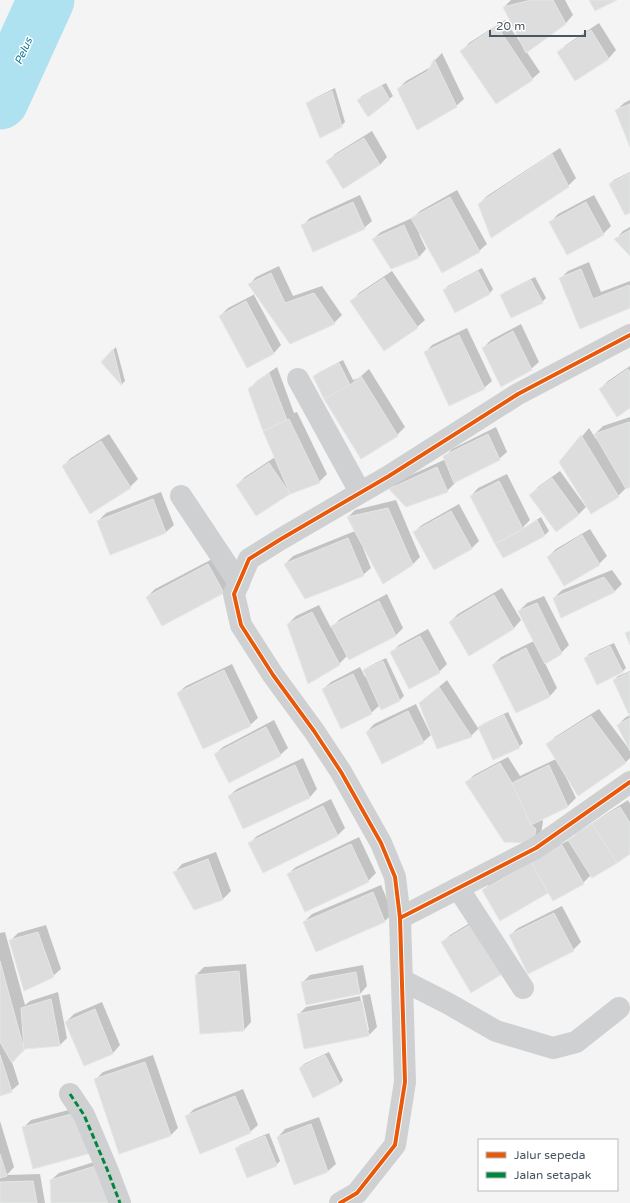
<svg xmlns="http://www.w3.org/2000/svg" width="630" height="1203" viewBox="0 0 630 1203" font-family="'Varela Round',sans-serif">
  <rect width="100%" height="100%" fill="#f4f4f4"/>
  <!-- shadow -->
  <g fill="#0003" fill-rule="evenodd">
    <polygon points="511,0 565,0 573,15 566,23 526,51 540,72 532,79 462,51 469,43 505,20 520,42 521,41 504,7"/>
    <polygon points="599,23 616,50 609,58 575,80 558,52 566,45"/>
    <polygon points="442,53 464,99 456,106 398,89 406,81 431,67 435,60"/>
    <polygon points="386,83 393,96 389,99 358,100 362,96"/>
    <polygon points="335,88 345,122 341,126 308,104 311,100"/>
    <polygon points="630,100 630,144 616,111 624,103"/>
    <polygon points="372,131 387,157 380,165 328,161 335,154"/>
    <polygon points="560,148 576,178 568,186 479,204 487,196"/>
    <polygon points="630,172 630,212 610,184 614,180"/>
    <polygon points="457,190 487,244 479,251 421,233 419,234 426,249 419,257 391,268 373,239 381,232 412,218 412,219 420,211"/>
    <polygon points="360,195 372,221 364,228 302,226 310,218"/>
    <polygon points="594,195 611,226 603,234 551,222 558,214"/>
    <polygon points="630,227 630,255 616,239 623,231"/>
    <polygon points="589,262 601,292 630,281 630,307 580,327 560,279 568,271"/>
    <polygon points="279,266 293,296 322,286 342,315 334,323 290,343 256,294 254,295 281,345 274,353 248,367 220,316 228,308 255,294 249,285 256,277"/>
    <polygon points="482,268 493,289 490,293 455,311 444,290 448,286"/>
    <polygon points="392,271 425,320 417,327 352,301 359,293"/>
    <polygon points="535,277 546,298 542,302 501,296 505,292"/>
    <polygon points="521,324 539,362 531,369 483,348 491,340"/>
    <polygon points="467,328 492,381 484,388 425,353 432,345"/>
    <polygon points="116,347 125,381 122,384 102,362"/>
    <polygon points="343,360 353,380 359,378 369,369 405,427 397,435 361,457 314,377 318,373"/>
    <polygon points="630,366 630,407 600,389 608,381"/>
    <polygon points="277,367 294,413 297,412 327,474 319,482 290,493 257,515 237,485 245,477 275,457 249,389 257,381"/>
    <polygon points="630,417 630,486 626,488 618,496 591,513 561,462 589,428 596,439 598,438 595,434 603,426"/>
    <polygon points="496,427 507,452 499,459 454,482 455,483 447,491 391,489 398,481 446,459 445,457 452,449"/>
    <polygon points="109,434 138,479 130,487 90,513 63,466 71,458"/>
    <polygon points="560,471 586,507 578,515 531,495 538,487"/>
    <polygon points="507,474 530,520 523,527 524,528 541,517 549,531 545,535 504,557 471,496 478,488"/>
    <polygon points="161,492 174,525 166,532 111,554 98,521 106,513"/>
    <polygon points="396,500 420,557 412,565 364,547 363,548 371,568 363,575 285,564 293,556 355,531 348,517 355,510"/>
    <polygon points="459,504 479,541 471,549 414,532 422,525"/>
    <polygon points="590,529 607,556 599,564 548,557 556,549"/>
    <polygon points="216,557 231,585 224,592 147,597 155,589"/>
    <polygon points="612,570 622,584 615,591 562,617 554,598 562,590"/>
    <polygon points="502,588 521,620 514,628 470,654 450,622 458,614"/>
    <polygon points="387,594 403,628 396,635 349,659 347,656 339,664 288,624 296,616 319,605 331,628 340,619"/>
    <polygon points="544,596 569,645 561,653 545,663 557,688 550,696 516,712 493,665 501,657 534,641 519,611 527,603"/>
    <polygon points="428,629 447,664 439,672 391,653 399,645"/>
    <polygon points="614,643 626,668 622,672 586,658 589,654"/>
    <polygon points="386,658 404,696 400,700 381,708 380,705 371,713 323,689 331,682 360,667 365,677 367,676 364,670 368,667"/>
    <polygon points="232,664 258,718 250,725 178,693 186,686"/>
    <polygon points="630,671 630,715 614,680 618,676"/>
    <polygon points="447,680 478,728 483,724 508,712 523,743 519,747 479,728 471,736 420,703"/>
    <polygon points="416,704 431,735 423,742 367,732 374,724"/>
    <polygon points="599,709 629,749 618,725 626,717 630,715 630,758 626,762 578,794 565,773 564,773 576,798 568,806 541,819 543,821 541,834 533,842 466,783 474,775 508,757 520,776 556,759 547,745 555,737"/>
    <polygon points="274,720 288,748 280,755 215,754 223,747"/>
    <polygon points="303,758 317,789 310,797 244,827 229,796 237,789"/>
    <polygon points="331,799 345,828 337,836 250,843 257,836"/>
    <polygon points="628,800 630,804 630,853 591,875 583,883 549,892 501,920 484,890 491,882 571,839 577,833"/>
    <polygon points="359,837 376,873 368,881 288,874 296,867"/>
    <polygon points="216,852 231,891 223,899 195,909 175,872 182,864"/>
    <polygon points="381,885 393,913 385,921 316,950 304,922 312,914"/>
    <polygon points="562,906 581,942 573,950 510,935 518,928"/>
    <polygon points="485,914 514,963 442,943 450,935"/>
    <polygon points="46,925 61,969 53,976 10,941 18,933"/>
    <polygon points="5,932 25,1005 30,1001 58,992 67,1038 60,1045 26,1048 12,1062 19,1084 11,1091 0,1095 0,1043 2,1043 0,1040 0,933"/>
    <polygon points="246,964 251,1022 244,1030 196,975 204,967"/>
    <polygon points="363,965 367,986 360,994 302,983 310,975"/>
    <path d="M370,994l7,33 -8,8 -64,13 -7,-33 8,-8zM360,996h2l7,34h-2z"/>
    <polygon points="102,1002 120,1045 113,1053 84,1065 66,1022 74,1014"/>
    <polygon points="329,1052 343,1080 340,1084 300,1068 304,1064"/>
    <polygon points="153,1055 178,1128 170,1136 95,1080 103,1072"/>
    <polygon points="243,1089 258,1125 250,1132 186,1117 194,1109"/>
    <polygon points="87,1105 98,1144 23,1128 31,1120"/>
    <polygon points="319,1117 336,1164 328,1171 295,1183 278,1137 285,1129"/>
    <polygon points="0,1121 14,1167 7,1175 40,1174 45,1203 0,1203"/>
    <polygon points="269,1133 280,1161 276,1165 236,1149 240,1145"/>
    <polygon points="110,1157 52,1203 51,1180 59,1173"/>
  </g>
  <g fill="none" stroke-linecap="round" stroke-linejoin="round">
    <!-- river -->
    <polyline stroke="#aee2f0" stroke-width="57" points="0,101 46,0"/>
  </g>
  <!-- building -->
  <g fill="#ddddde" stroke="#e5e6e7">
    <polygon points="531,0 553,0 566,24 526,53 503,7"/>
    <polygon points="589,0 617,0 595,11"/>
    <polygon points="497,26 533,80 496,104 460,51"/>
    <polygon points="591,30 609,59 575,81 557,52"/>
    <polygon points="434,59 457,107 417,130 397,89 428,71"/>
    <polygon points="382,86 390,100 368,117 357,100"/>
    <polygon points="332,91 342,127 320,138 306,103"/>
    <polygon points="630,104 630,147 615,110"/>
    <polygon points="364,138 380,165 343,189 326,161"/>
    <polygon points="552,154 569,187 491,238 478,204"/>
    <polygon points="630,173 630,213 625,215 609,184"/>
    <polygon points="450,197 480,252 442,273 411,218"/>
    <polygon points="353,202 365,229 313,252 301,225"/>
    <polygon points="586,202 604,235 567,255 549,222"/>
    <polygon points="404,225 419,258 391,269 372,239"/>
    <polygon points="630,230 630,256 614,239"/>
    <polygon points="581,269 593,299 629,285 630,289 630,308 580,329 559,278"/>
    <polygon points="478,271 490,294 455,313 443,290"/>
    <polygon points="271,273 285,303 314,293 335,324 290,344 248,284"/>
    <polygon points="384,278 418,328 384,351 350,301"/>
    <polygon points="531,280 543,303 511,318 500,295"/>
    <polygon points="246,301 274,354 247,368 219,316"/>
    <polygon points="513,331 532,370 501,387 482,348"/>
    <polygon points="459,335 485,389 449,406 424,352"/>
    <polygon points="113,349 122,386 101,362"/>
    <polygon points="339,363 350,385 324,399 313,376"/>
    <polygon points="628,369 630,372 630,408 617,417 599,389"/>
    <polygon points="269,373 287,420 263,431 248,389"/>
    <polygon points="361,376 398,436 361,459 324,399 350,385"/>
    <polygon points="289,419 320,483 290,494 263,431"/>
    <polygon points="629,422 630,423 630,487 626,489 594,434"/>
    <polygon points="488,434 500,460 454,483 443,456"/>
    <polygon points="581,435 619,497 591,514 559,462"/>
    <polygon points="101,441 131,488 90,514 62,466"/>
    <polygon points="269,463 290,494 256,516 236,485"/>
    <polygon points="437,467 448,492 406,507 389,489"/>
    <polygon points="552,478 579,515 556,532 529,495"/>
    <polygon points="499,481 523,529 495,544 470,496"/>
    <polygon points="153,499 166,533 110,555 97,521"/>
    <polygon points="388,508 413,565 383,584 347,517"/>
    <polygon points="451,511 472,549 434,570 413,532"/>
    <polygon points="537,520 545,536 503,558 495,544 523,529"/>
    <polygon points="582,535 600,565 564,586 547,557"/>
    <polygon points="348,538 364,576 305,599 284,564"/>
    <polygon points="208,564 224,593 162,626 146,597"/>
    <polygon points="604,577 615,592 561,618 553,598"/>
    <polygon points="494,595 514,629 469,656 449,622"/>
    <polygon points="379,601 396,636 349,660 331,626"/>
    <polygon points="537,603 562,654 545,664 518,611"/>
    <polygon points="312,612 340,665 308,684 287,624"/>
    <polygon points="630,631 630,645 625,633"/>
    <polygon points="420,636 440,673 409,689 390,652"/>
    <polygon points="610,646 623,672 597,685 584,658"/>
    <polygon points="526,648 550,697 516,713 492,665"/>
    <polygon points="383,661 400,701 381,710 363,670"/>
    <polygon points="224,670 251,726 203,749 177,693"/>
    <polygon points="630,672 630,717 613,680"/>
    <polygon points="353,674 372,714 341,729 322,689"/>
    <polygon points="439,687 472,737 437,749 419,703"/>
    <polygon points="408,711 424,743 382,764 366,732"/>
    <polygon points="504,715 520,748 493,760 478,727"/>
    <polygon points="591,716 626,763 578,796 546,744"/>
    <polygon points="630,718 630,751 617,725"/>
    <polygon points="266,727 281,756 229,783 214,754"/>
    <polygon points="500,763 512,783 531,825 536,829 533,843 504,842 465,782"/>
    <polygon points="295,765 310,798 243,829 228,796"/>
    <polygon points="549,765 568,807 531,825 512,783"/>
    <polygon points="323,806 338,836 263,873 248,843"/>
    <polygon points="620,807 630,823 630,854 617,863 592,824"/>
    <polygon points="592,824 617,863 592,878 568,840"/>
    <polygon points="351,844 369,882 305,912 287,874"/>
    <polygon points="562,845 584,884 553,901 531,862"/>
    <polygon points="208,859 223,900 194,910 173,872"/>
    <polygon points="531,862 548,893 500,921 482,890"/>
    <polygon points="373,892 385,922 316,952 303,922"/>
    <polygon points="554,913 574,951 528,974 509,935"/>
    <polygon points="477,921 507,971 471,993 441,942"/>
    <polygon points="38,932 54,977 24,991 9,940"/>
    <polygon points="0,961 24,1049 12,1063 0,1042"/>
    <polygon points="239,971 244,1031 200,1034 195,975"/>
    <polygon points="356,972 360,994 306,1005 301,982"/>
    <polygon points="51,999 60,1046 24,1049 21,1008"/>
    <polygon points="362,1001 369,1036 304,1049 297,1014"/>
    <polygon points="95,1009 113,1054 84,1066 65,1022"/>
    <polygon points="0,1055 12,1092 0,1096"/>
    <polygon points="325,1055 340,1084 313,1098 299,1068"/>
    <polygon points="145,1062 171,1136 119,1154 94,1079"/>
    <polygon points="235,1096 251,1133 200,1154 185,1116"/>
    <polygon points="79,1112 91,1153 33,1169 22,1127"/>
    <polygon points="311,1124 328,1172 294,1185 277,1137"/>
    <polygon points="265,1136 277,1166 247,1178 235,1148"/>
    <polygon points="0,1154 7,1176 0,1178"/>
    <polygon points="102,1164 113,1203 51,1203 50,1180"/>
    <polygon points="33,1181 37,1203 0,1203 0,1182"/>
  </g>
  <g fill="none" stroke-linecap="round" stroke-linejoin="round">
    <!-- minor -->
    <g stroke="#ced0d2" stroke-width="22">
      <polyline points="298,379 360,492"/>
      <polyline points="181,496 239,583"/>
      <polyline points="458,888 523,988"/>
      <polyline points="400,918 536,848 630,782"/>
      <polyline points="402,980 449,1004 496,1031 553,1048 576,1042 619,1008"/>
      <polyline points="70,1094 84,1115 107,1169 120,1203"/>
      <polyline points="340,1203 357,1193 395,1145 405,1082 400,918 395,877 381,843 341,772 314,731 273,675 241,625 234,594 249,559 281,539 389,476 518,394 630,335"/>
    </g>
    <!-- quiet -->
    <polyline stroke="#00873e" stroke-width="3" stroke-dasharray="6 3" stroke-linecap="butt" points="70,1094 84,1115 107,1169 120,1203"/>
    <defs>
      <g id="cycleway">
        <polyline points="400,918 536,848 630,782"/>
        <polyline points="340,1203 357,1193 395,1145 405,1082 400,918 395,877 381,843 341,772 314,731 273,675 241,625 234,594 249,559 281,539 389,476 518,394 630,335"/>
      </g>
    </defs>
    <!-- cycleway casing -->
    <use href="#cycleway" stroke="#fff" stroke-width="6"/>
    <!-- cycleway -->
    <use href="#cycleway" stroke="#e8590c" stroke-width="4"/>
  </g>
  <g text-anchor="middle" stroke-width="3" stroke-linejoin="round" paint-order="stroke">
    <!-- water labels -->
    <g font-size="11" font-style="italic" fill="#0c7c9b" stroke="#fff">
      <text transform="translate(23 51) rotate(-66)" y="4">Pelus</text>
    </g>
  </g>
  <!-- legend -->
  <rect x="478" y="1139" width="140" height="52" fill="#ffffff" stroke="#b7bbc0"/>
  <rect x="486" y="1152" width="20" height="6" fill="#e8590c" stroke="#b7bbc0"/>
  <text x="514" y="1159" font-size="12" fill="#4a5661">Jalur sepeda</text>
  <rect x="486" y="1172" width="20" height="6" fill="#00873e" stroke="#b7bbc0"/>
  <text x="514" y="1179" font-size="12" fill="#4a5661">Jalan setapak</text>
  <!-- scale -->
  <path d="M490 30v6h95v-6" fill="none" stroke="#4a5661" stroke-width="2"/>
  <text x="496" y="30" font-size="12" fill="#4a5661" stroke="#ffffff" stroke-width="3" paint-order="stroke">20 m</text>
</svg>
